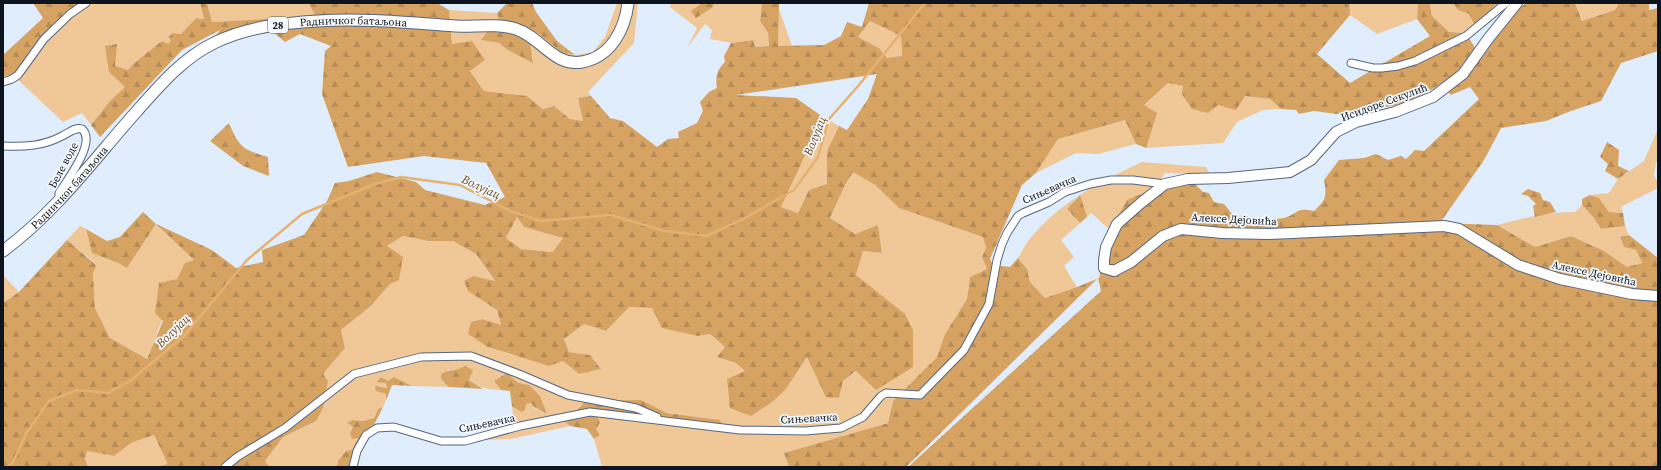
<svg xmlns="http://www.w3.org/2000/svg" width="1661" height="470" viewBox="0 0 1661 470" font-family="'Source Serif 4',serif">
  <defs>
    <pattern id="forest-firs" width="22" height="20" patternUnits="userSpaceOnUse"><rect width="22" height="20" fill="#d6a362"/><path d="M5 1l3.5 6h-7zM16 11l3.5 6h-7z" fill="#b68b55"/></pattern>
  </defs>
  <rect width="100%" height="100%" fill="#e0edfd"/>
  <!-- green -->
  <g fill="#f0c898">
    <polygon points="79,3 200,3 204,19 196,18 181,34 173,33 168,37 171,41 168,44 162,41 134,63 128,71 115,66 109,72 125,87 110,101 91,125 82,113 63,122 17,79 33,48 64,19 62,15"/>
    <polygon points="207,3 309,3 315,16 212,22"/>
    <polygon points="617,3 638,3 634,43 588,92 591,96 578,98 583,121 570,119 554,106 543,109 527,96 484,91 470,71 485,60 452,44 449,10 497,13 503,32 487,32 481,40 499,43 506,49 533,62 530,42 539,34 561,52 575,55 593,52 605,37"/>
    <polygon points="671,3 702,3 713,8 714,3 762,3 760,21 768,33 769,46 754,47 753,40 731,43 710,39 712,30 705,24 687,48 697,28 670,7"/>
    <polygon points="1347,3 1418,3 1417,19 1377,34 1350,15"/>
    <polygon points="1432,3 1453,3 1458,10 1469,14 1475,26 1466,33 1449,32 1432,16 1430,5"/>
    <polygon points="1575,3 1619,3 1615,10 1582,21"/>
    <polygon points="778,6 792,46 778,46"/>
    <polygon points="870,21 901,36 902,56 887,58 879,48 858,37"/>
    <polygon points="1168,83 1184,86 1218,105 1245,96 1270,99 1281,109 1263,110 1237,122 1223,143 1146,148 1156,113 1144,105"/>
    <polygon points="823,117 839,126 827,151 827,184 809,190 798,213 781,207"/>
    <polygon points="1125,120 1136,144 1098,154 1076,153 1036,173 1058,139"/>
    <polygon points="1658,129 1658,162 1656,162 1654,176 1658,182 1658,188 1621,207 1623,213 1609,212 1599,198 1590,195 1609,193 1618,179 1644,161"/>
    <path d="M1142,162l64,5 4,7 -45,-1 -10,15 -45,42 -19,-17 -4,4 -8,-22 -12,14 13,14 -19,17 13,17 -10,9 13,21 -32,11 -15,-16 -3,-13 -9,-11c5,-8 9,-17 15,-23 29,-34 70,-55 109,-73z"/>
    <path d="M853,171l22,14 24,23 84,29 3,11 -4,9 5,12 -17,8 -3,22 -22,35 -8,23 -44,44 -5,22 -104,30 5,14h-187l-8,-28 6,-4 -4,-6 1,-14 126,11 -3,-6 -53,-7 -26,-13 -61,5 -6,7 -16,5 12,9 -59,13 -27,1 30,-9 -2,-25 9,6 5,-8 5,-1 3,5 13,6 -18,-29 -35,-4 7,9c-22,-1 -26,-5 -42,-20h-11l-7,9 8,8 -37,-1 -18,-9 -8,6 1,5 -11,-2v5l10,3v6l-3,7 -5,2 -4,9 -11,3 -11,-1 -4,4 5,3 6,10 -7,13 -14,11 -1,6h-68l-4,-6 18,-24 33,-16 7,-47 22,-26 -4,-18 30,-24 19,-22 -3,-38 16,-10 25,5h25l23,13 19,28 -22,-6 -9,6 5,9 28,19 4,16 -19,-7 -11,3 17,25 28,9 47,5 16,13 22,-5 -11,-14 -21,-3 -5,-13 20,-15 22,7 22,-24 24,1 46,28 12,-2 16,14 -9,9 19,6 9,8 41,18 21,-32 36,24 14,-10 19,-79 -20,-17 7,-24 19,2 -4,-27 -23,8 -25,-16 15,-33z"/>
    <path d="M1582,205l11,12 8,12 24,-3 4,9 -9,2 4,10 12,3 6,13 -15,4 -23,-16 -33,-15 -36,11 -38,-22c25,-7 51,-13 78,-13z"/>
    <polygon points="517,217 524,227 563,238 554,252 521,249 506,238"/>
    <path d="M156,224l38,36 -9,3c-15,31 -25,65 -38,96l-37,-21 -15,-30 -2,-34 3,-10 -29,-24 13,-14 6,3 6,24 26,10 9,5z"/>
    <polygon points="3,275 19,292 3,303"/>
    <polygon points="154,435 169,464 156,467 88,467 85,459 87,451 114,456 131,443"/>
  </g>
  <!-- forest -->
  <g fill="url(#forest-firs)" fill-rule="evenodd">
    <polygon points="33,3 79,3 62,15 64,19 33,48 17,79 13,75 3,76 3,55 43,18"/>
    <path d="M200,3h7l5,19 103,-6 -6,-13h128l12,7 3,34 20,-3 13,19 -15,11 14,20 43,5 16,13 11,-3 16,13 13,2 -5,-23 13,-2 19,22 13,3 34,26 11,-8 11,-1 -1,-6 19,-9 6,-12 -3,-9 9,-10 8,-4c-2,-10 0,-19 8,-26l-1,-6 7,-13 22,-3 2,7 14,-1 -1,-13 -8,-12 2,-18h17l-1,43 46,-1 17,-9 6,-14 15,5 7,-24h480l1,12 -33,39 33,29 80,-47 -13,-17 1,-16h14l-2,2 2,11 17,16 17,1 9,15 -19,26 -44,28 -68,13 -30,-4 -15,3 -3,-4 -15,-1 -11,-10 -25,-3 -9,14 -18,-5 -10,8 -16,-4 -10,-15 1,-8 -15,-3 -24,22 13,8 -11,35 -10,-4 -11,-24 -67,19 -22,34 -14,12 -32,74 3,6 17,2 8,-9 9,11 3,13 15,16 32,-11 22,-9 11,-48 17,-30 28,-12 39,-5 9,9 6,1 5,9 10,2 9,11c17,1 35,6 51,3 15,-4 10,-11 30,-7 12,-11 13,-14 10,-31l15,-20 25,-2 12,-4 12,6 13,-4 5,3 9,-9 9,1 55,-52 -9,-12 -19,8 -4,-4 23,-18 45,-61 11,-9h49l7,18 33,-11 4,-7h30v7l9,-2v43l-37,12 -20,38 -30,10 -25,10 -45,7 -17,32 -44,63 57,2 38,22 36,-11 33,15 23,16 15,-4 -6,-13 -12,-3 -4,-10 9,-2 29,23v209h-750l193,-176 -3,-13 -192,189h-117l-5,-14 104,-30 5,-22 44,-44 8,-23 22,-35 3,-22 17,-8 -5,-12 4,-9 -3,-11 -84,-29 -24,-23 -22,-13 -8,13 -15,33 25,16 23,-9 4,28 -19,-2 -7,24 49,39 8,16v37l-37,23 -20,-19 -13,10 -4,17 -13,-1 -19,-40 -21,32 -14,13 -21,14 -21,-8 -3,-29 18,-8 -9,-8 -19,-6 8,-10 -15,-13 -12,2 -36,-8 -10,-20 -23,-1 -23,24 -22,-7 -20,15 5,13 21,3 11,14 -22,5 -16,-13 -14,5 -61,-19 -20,-13 3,-12 11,-3 19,6 -4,-15 -29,-19 -4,-10 9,-5 22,5 -19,-27 -23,-13h-25l-25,-5 -16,10 16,11 -4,23 -9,4 -19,22 -30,24 4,18 -22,26 5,7 -5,27 -7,13 -33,16 -18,24 4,6h-113l12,-3 -14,-29 -23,8 -17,13 -27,-5 -2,8 3,8h-85v-164l16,-11 48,-52 29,25 -3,9 2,34 15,30 37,21 16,-38 -8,-8 4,-30 18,-4 8,-16 9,-3 -38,-36 -29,44 -9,-5 -26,-10 -6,-24 21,12 13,-4 23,-25 13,12 56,26 24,18 27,-6 -1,-12 42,-15 23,-34 8,-18 14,-2 28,-9 39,10 9,8 60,15 20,-8 -19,-34 -62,-7 -76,11 -26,-73 3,-43 6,-5 -31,-12 -15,8 -13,-11 -39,7 -27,10 14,-18 -38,20 -82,87 -9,-12 19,-24 15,-14 -16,-15 -4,-26 12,-2 -2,22 13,4 6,-7 28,-22 6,3 3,-3 -3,-4 5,-4 8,1 15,-16 8,1zM870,21l31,15 1,20 -15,2 -8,-10 -21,-11zM877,74l-9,25 -21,31 -8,-4 -12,25v33l-18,6 -11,23 -17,-6 42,-90 -27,-19 -60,-3zM517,217l7,10 39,11 -10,14 -32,-3 -15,-11z"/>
    <polygon points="507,3 532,3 536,12 557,41 575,55 561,52 539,34 517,24 499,20 497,13"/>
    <polygon points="702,3 714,3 713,7 696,18 691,11"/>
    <polygon points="1453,3 1498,3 1475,26 1469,14 1458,10"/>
    <path d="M487,32c18,0 28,0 43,10l3,21 -27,-14 -7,-6 -18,-3z"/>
    <path d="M229,123c10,24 14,27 39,34l1,19 -26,-10 -33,-25z"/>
    <polygon points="1607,142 1619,150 1618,166 1629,171 1618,179 1605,171 1608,164 1600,157"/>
    <polygon points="1528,189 1540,193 1543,200 1550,202 1556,212 1535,217 1533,206 1536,204 1528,196 1521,194"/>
    <polygon points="1080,195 1087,217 1080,223 1067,209"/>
    <polygon points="1590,195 1599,198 1609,212 1623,213 1625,226 1601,229 1593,217 1582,205 1582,199"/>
    <path d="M465,366l8,4 -4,10 14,9 -34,-2 -8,-8v-5c8,-5 16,-3 24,-8z"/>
    <polygon points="507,373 518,383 529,385 540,396 547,414 534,407 531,403 526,404 525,410 521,412 512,406 510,391 501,390 494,381"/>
    <polygon points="381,377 388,381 394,377 412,386 392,385 386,400 386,394 376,391 375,386 387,388 386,383 377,382"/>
    <polygon points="641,400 667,413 720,420 723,426 597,416 600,422 596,429 600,435 594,439 587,429 570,426 557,416 574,412 586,401"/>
    <polygon points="383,407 360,453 356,467 337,467 338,461 346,451 352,450 358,438 352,439 350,434 353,427 347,423 352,420 363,421 374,418 378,409"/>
  </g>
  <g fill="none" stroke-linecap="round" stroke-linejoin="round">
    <!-- stream -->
    <polyline stroke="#e5b271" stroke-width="2.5" points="6,467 12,464 27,432 49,401 77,390 108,393 130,381 184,336 247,260 302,214 375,184 401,177 460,185 510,211 541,221 610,215 665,231 706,236 743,219 794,190 818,157 829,119 859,85 925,3"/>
    <defs>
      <g id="street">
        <polyline points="1351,63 1373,68 1382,68 1398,66 1415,61 1466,36 1506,3"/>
        <polyline points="3,82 12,79 18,75 44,39 70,14 86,3"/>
        <path d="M3,146c21,1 41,0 59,-10 7,-3 12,-9 20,-7 15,13 -15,51 -23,64v6"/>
        <polyline points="225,467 237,457 285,428 354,374 421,357 471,356 519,374 568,395 636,408 657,417"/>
        <polyline points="353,467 357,451 366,435 377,428 394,427 441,441 465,441 520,426 590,412 740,430 805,431 841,428 863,417 881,396 886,393 920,395 964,350 989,304 997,260 1002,244 1007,233 1018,216 1023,213 1049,202 1065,192 1090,184 1111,180 1133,180 1165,184"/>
      </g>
      <polyline id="secondary" points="1517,3 1488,39 1463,74 1433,97 1395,112 1356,122 1336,132 1311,160 1290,172 1228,178 1188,179 1165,184 1142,202 1117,224 1106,247 1104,260 1104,268 1114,271 1131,262 1163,236 1181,229 1222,233 1268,234 1444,226 1459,229 1518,265 1560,279 1632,294 1658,296"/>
      <g id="primary">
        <path id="s1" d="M3,251c53,-39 91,-92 134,-140 23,-26 46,-53 77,-68 32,-16 69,-20 104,-22 46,-3 92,2 137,5 20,1 42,-3 61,3 25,8 38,38 66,33 29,-5 43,-33 46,-59"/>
      </g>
    </defs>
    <!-- street casing -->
    <use href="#street" stroke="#55667e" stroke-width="9"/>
    <!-- secondary casing -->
    <use href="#secondary" stroke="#55667e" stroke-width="12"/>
    <!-- primary casing -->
    <use href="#primary" stroke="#55667e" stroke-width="13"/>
    <!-- street -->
    <use href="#street" stroke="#fff" stroke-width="7"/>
    <!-- secondary -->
    <use href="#secondary" stroke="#fff" stroke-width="10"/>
    <!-- primary -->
    <use href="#primary" stroke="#fff" stroke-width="11"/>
  </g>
  <g text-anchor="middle" stroke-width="3.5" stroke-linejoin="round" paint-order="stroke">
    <!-- shield labels -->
    <rect fill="#f5f9ff" stroke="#535961" stroke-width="1" x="268" y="17" width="20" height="16" rx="3"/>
    <g font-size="10" font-weight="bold" fill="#0d141d">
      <text x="278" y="29">28</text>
    </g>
    <!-- street labels -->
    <g font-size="11" fill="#0d141d" stroke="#f5f9ff">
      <text dy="4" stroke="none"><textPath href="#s1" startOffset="440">Радничког батаљона</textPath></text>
      <text transform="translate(1384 102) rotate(-20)" y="4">Исидоре Секулић</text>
      <text transform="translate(63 165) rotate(-62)" y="4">Беле воде</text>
      <text dy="4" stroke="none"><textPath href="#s1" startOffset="92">Радничког батаљона</textPath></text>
      <text transform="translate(1049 189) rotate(-24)" y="4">Сињевачка</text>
      <text transform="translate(1234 219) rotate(3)" y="4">Алексе Дејовића</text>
      <text transform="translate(1594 273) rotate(12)" y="4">Алексе Дејовића</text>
      <text transform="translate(809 418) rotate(-3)" y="4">Сињевачка</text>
      <text transform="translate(487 423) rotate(-12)" y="4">Сињевачка</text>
    </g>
    <!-- water labels -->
    <g font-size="12" font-style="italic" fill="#6f4c1c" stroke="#f5f9ff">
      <text transform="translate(815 136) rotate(-68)" y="4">Волујац</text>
      <text transform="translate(481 187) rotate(25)" y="4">Волујац</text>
      <text transform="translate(173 331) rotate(-44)" y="4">Волујац</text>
    </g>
  </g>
  <!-- border -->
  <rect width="1661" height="470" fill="none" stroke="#0d141d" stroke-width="8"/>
</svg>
